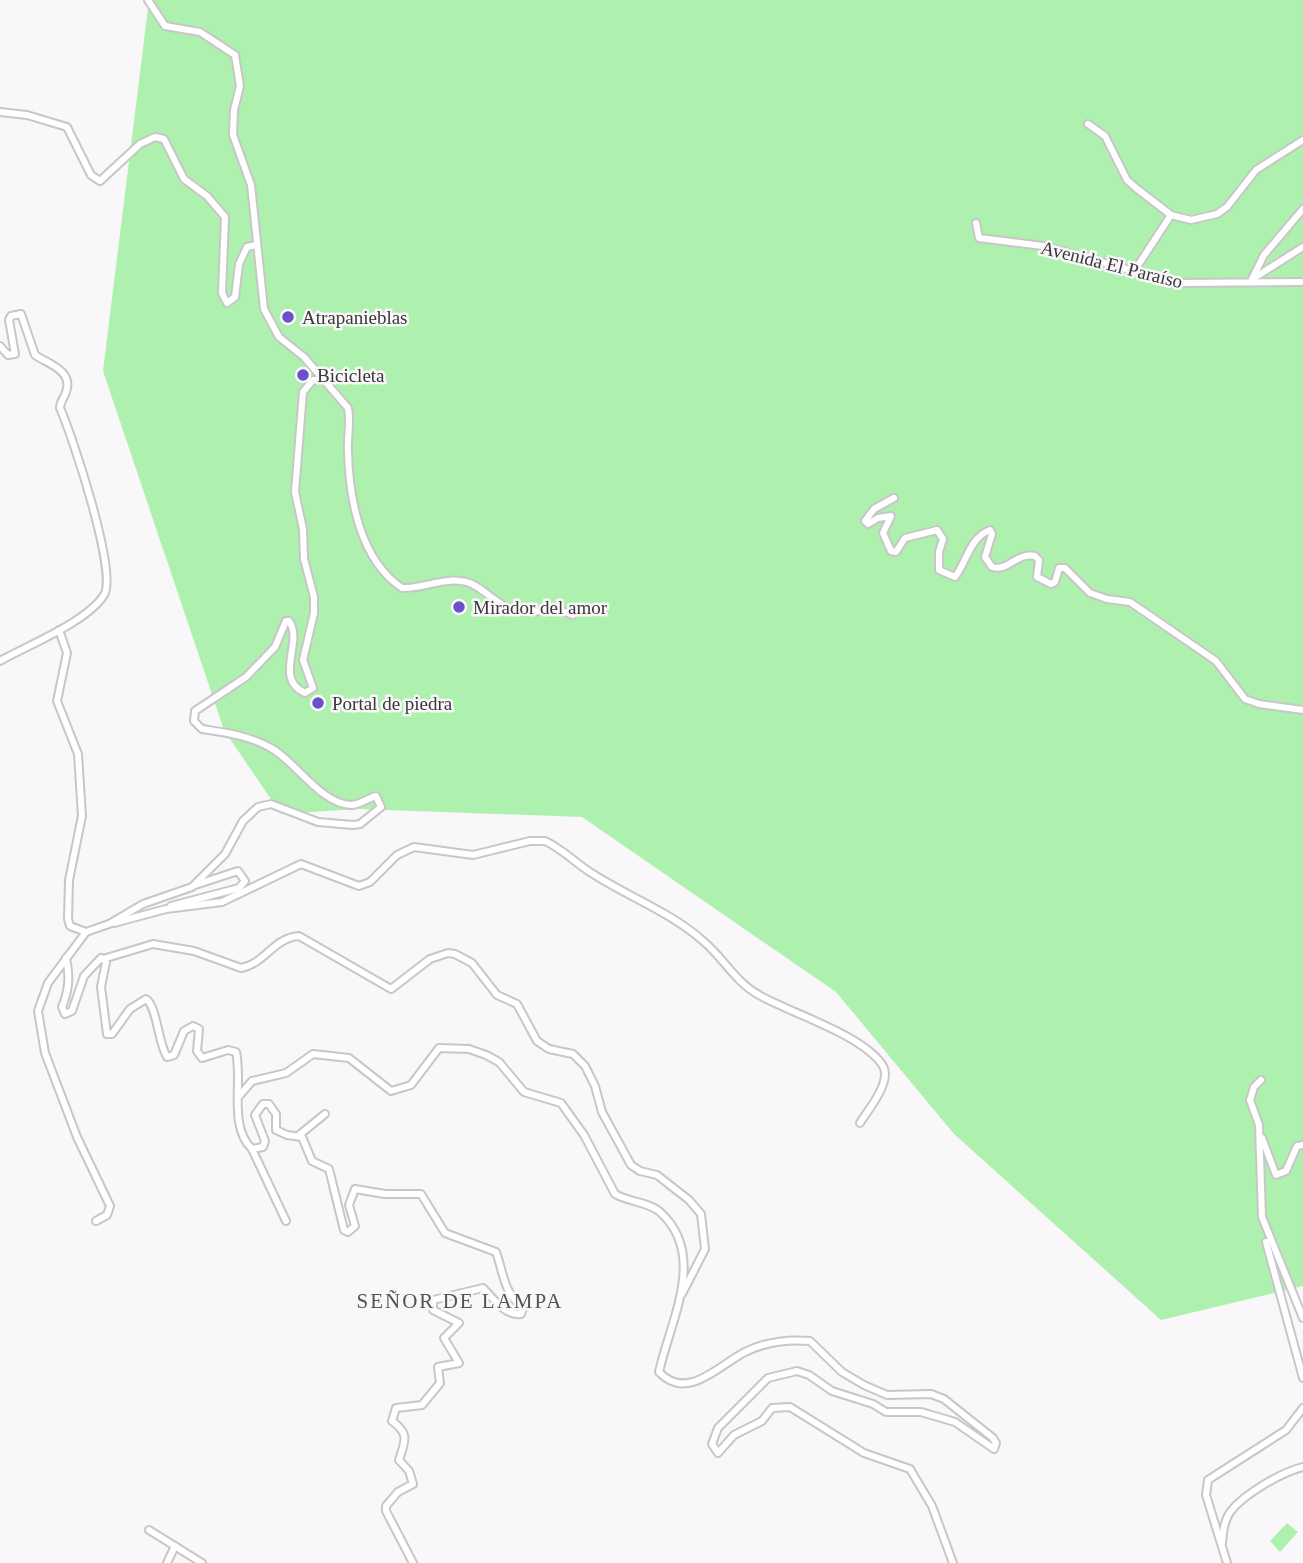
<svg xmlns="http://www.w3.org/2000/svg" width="1303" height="1563" viewBox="0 0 1303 1563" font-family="'Times New Roman',serif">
  <rect width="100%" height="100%" fill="#f9f7f9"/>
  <!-- green -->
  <g fill="#aef1ae">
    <polygon points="149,0 1303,0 1303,1286 1161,1320 954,1134 836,992 582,817 358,809 281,814 224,730 103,371"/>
    <polygon points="1287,1523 1298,1532 1280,1552 1270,1541"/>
  </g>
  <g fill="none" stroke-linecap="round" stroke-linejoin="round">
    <defs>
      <g id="street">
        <path d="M148,0l17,26 35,6 35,23 5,31 -6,24 -1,25 18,50 13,124 15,28 25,20 44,51c3,15 -1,28 0,43 1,47 12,109 54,137 23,1 46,-14 70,-4 16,8 28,24 47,27 19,3 36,-5 54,4"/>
        <polyline points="0,112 27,115 67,127 91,175 100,181 140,144 155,137 164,139 184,179 207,196 225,217 222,293 227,303 235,297 239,264 247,247 256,245"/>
        <polyline points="1088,124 1105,136 1127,180 1136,188 1171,215 1191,220 1217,214 1227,207 1256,170 1303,140"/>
        <polyline points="976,223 979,238 1043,246 1177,283 1303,282"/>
        <polyline points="1133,273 1171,215"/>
        <polyline points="1254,278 1303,247"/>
        <polyline points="1252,279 1264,255 1303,209"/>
        <path d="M0,346l8,9 7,-1 -6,-34 2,-4 10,-2 14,41c11,8 39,15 31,37 -2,7 -6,9 -6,16 12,27 58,165 44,187 -17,27 -76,50 -104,66"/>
        <path d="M894,498l-20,11 -9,12 3,3 10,-6 13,-2 -8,17 8,18 5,1 9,-14 32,-8 6,9 -4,13v18l16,7c11,-14 15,-40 35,-47l2,4 -7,23 7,10c16,5 25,-15 43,-11l4,4 -2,17 14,7 4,-2 4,-14h6l25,25 17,6 23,3 86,59 29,38 14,5 44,6"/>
        <polyline points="59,630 67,653 57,701 78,754 82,816 69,880 68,919 70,926 86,932"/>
        <polyline points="171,906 239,888 245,881 238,871 195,885"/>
        <path d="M114,923l52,-14 56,-7 79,-38 58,22 11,-4 27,-27 17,-8 59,8 57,-14h15c18,8 31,23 48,33 36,23 77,38 109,66 21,17 33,42 57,55 31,18 105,40 124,71 9,16 -15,44 -23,57"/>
        <path d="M66,958c4,18 3,32 -4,49l3,7 7,-3 12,-35 17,-18 5,4 -5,25 6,47h5l18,-25 16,-10c11,7 12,44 21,58l7,-2 10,-24 9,-5 6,3 -2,22 5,7 26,-8 8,2c7,30 -8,74 16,97l11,-2 2,-6 -10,-26 8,-11h6l7,10v16l11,5 15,2 10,24 17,8 15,61 4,2 7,-6 -6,-21 6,-16 30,5h36l24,39 51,19c8,22 7,40 27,56l-2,6c-16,2 -28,-16 -38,-26l-50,12v10l26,13 -15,15 15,25 -21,4 2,16 -18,22 -26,3 -4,13c18,13 13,20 7,39l10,11 4,13 -15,8 -12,14v5l27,52"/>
        <path d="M103,959l50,-15 41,7 47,17c25,-5 32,-30 58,-32l92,53 39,-30 18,-6 7,1 17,9 25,32 20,9 20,37 12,8 24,5 12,12 10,20 7,26 29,53 9,6 17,4 32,25 12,14 4,35 -23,45"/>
        <polyline points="1261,1080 1254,1087 1250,1100 1259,1125 1262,1217 1303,1318"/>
        <path d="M240,1095l12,-14 34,-8 27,-19 36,4 42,33 20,-6 28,-37 30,1 17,6 13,7 25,30 37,11 23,32 31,59c13,8 34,8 45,18 48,43 10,109 -1,160 28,30 60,-7 86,-20 20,-10 43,-13 65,-11l32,31 22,13 23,10 44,-1 13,5 49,39 3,5 -2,6 -39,-27 -34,-10h-35l-13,-8 -41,-13 -23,-16 -12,-4 -29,7 -50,50 -6,16 6,9 16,-18 28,-14 10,-13 18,-1 74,46 46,16 22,37 21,57"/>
        <polyline points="298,1136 325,1114"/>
        <polyline points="1262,1138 1276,1175 1286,1171 1297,1146 1303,1145"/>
        <polyline points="252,1149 286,1221"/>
        <path d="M96,1221l11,-6 3,-9 -33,-69 -32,-84 -7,-42 10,-28 38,-51 23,-8 34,-20 49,-17 33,-33 18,-33 15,-14 13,-3 47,18 35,3 7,-1 21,-17 -5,-11c-8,2 -16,9 -25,9 -30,-1 -56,-44 -80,-57 -23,-13 -44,-15 -69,-19l-8,-8 1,-10 51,-34 29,-30 11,-26h3c15,20 -16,58 16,72l8,-5 -10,-28 11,-47v-16l-10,-38 -1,-30 -8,-37 8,-100 10,-12h8"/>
        <polyline points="1266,1242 1303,1378"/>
        <polyline points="149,1530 202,1563"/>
        <path d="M1222,1543c1,-11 2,-23 9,-32 13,-17 51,-39 72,-44"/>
        <polyline points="167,1563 175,1546"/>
        <polyline points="1227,1563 1206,1495 1208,1480 1286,1430 1303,1408"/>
      </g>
    </defs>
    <!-- street casing -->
    <use href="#street" stroke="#c8c6c9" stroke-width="10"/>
    <!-- street -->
    <use href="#street" stroke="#fff" stroke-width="6"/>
  </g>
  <!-- markers -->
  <g fill="#6c50c9" stroke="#f9f7f9" stroke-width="2.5">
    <circle cx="288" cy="317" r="7"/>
    <circle cx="303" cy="375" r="7"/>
    <circle cx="459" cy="607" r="7"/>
    <circle cx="318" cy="703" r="7"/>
  </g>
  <g text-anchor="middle" stroke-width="5" stroke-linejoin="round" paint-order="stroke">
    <!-- street labels -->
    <g font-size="19" fill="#393839" stroke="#f9f7f9">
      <text transform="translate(1112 264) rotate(14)" y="7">Avenida El Paraíso</text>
    </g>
    <!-- poi labels -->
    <g font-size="19" fill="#393839" stroke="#f9f7f9" text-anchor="start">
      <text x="302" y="324">Atrapanieblas</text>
      <text x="317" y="382">Bicicleta</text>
      <text x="473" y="614">Mirador del amor</text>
      <text x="332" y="710">Portal de piedra</text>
    </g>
    <!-- neighbourhood labels -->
    <g font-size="21" letter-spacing="2" fill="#555355" stroke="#f9f7f9">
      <text x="460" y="1308">SEÑOR DE LAMPA</text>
    </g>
  </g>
</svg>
